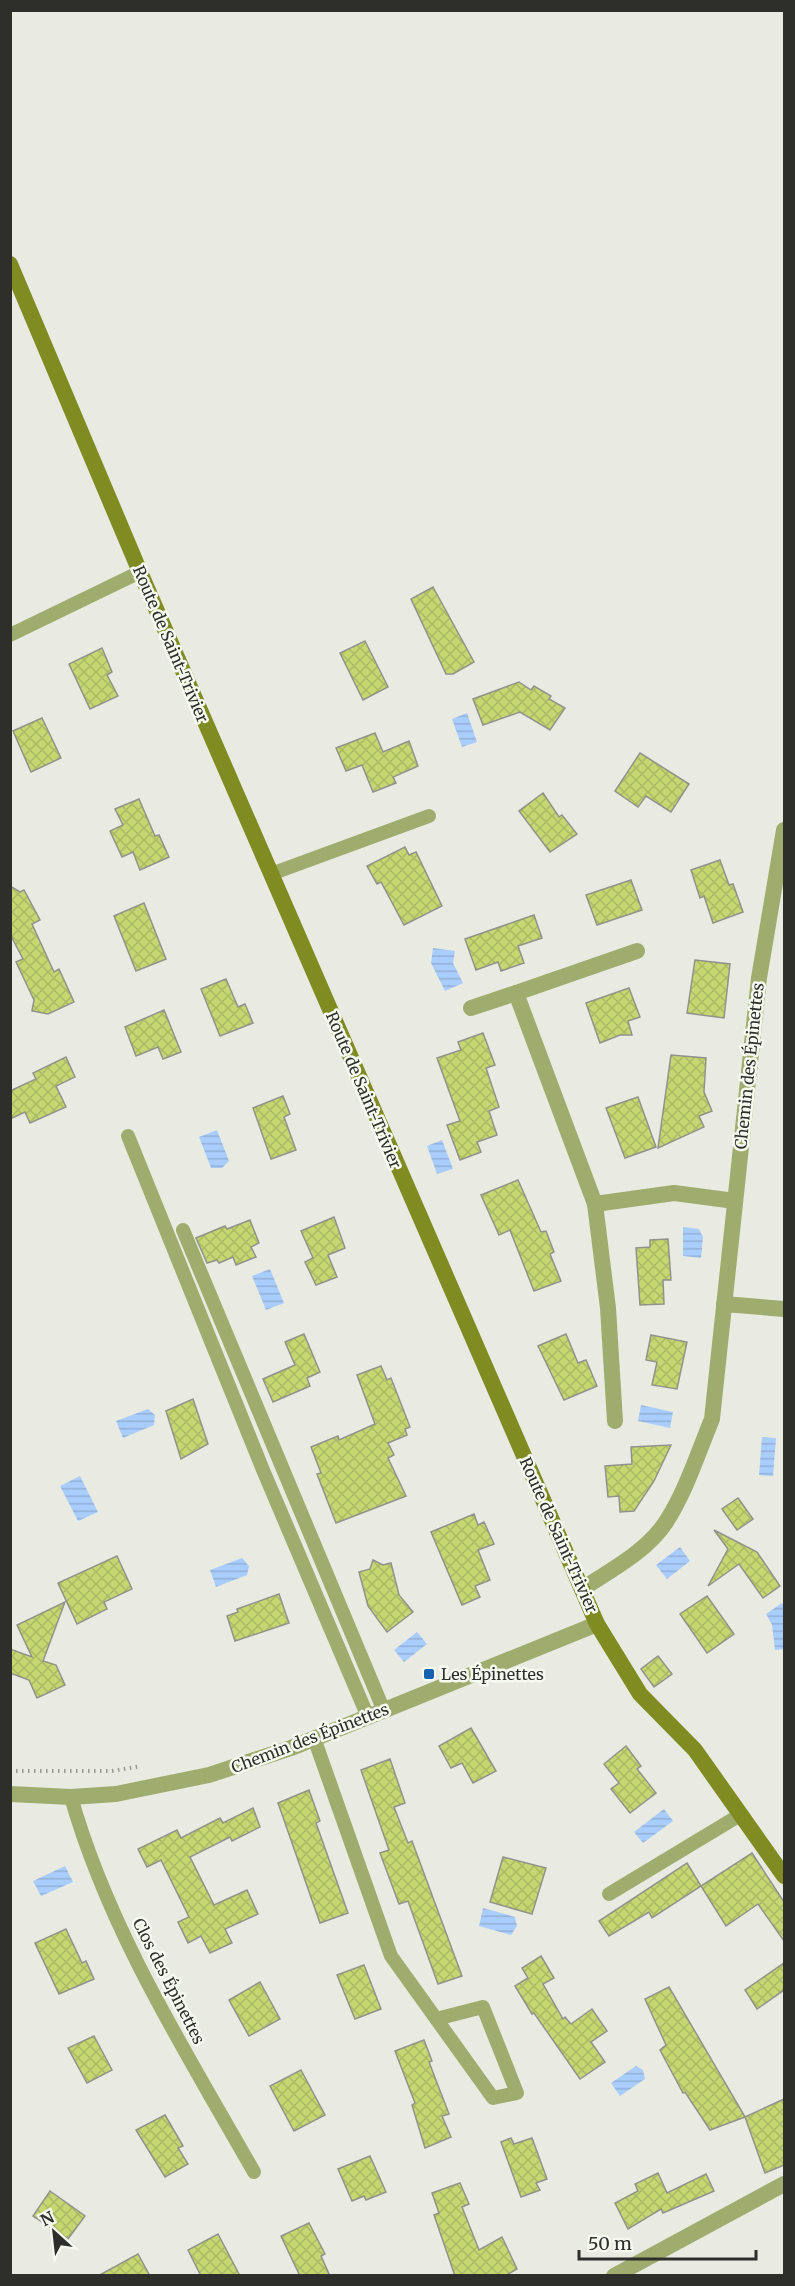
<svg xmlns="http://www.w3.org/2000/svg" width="795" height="2286" viewBox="0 0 795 2286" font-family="Merriweather,serif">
  <defs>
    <pattern id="water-rules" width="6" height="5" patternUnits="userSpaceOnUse" patternTransform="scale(1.5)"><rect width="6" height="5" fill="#a9cdfc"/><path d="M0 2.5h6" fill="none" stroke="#92b0d8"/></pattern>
    <pattern id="building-cross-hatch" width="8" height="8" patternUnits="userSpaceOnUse" patternTransform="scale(1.5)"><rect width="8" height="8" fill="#c6d772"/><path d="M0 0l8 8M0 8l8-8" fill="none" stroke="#aab963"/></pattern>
  </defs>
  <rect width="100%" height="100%" fill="#e9ebe2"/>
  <!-- water -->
  <g fill="url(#water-rules)">
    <polygon points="467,713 477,742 462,747 452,719"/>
    <polygon points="433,948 455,951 453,963 463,983 445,991 431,963"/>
    <polygon points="217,1130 229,1161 222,1168 211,1168 199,1137"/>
    <polygon points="442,1140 453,1169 437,1174 427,1146"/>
    <polygon points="683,1227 699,1229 703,1237 701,1258 683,1256"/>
    <polygon points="270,1269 284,1303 266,1310 252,1276"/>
    <polygon points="641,1405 673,1412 670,1428 638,1421"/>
    <polygon points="148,1409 155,1415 154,1425 123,1438 116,1421"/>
    <polygon points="762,1437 776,1438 773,1476 759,1475"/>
    <polygon points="80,1476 98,1512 78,1521 60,1486"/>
    <polygon points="680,1547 690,1561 667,1579 656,1565"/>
    <polygon points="242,1558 249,1566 247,1575 216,1587 210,1570"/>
    <polygon points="782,1603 784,1606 784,1649 775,1650 772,1625 766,1614"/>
    <polygon points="417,1632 427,1644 404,1662 394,1650"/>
    <polygon points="664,1809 673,1821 643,1843 634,1832"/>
    <polygon points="65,1866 73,1882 41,1896 33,1881"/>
    <polygon points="483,1908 515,1917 517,1926 511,1935 479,1926"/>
    <polygon points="636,2066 643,2070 645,2079 620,2096 611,2083"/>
  </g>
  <!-- building -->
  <g fill="url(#building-cross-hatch)" stroke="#91938a" stroke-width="1.5">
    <polygon points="433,587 474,662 453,674 446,674 411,599"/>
    <polygon points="365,641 388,687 363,700 340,653"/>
    <polygon points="102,648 112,672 107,675 118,696 90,709 69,664"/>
    <polygon points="519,682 531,690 534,686 551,696 549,699 565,708 550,730 520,712 483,725 473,699"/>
    <polygon points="42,718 61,758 31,772 13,731"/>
    <polygon points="375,733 383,752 409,741 418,766 393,777 396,783 373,792 362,765 346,771 336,748"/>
    <polygon points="640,753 689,784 671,812 646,796 638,807 615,791"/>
    <polygon points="543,793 559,817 562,815 577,834 550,852 519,811"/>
    <polygon points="139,799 155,836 159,835 169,857 140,870 133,852 122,857 110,831 123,825 115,809"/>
    <polygon points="405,847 409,855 416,852 442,906 404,925 381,882 377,884 367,866"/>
    <polygon points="720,860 729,885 733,884 743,912 713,923 704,896 700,898 691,870"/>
    <polygon points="631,880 642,910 597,925 586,895"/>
    <polygon points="10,886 20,892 24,890 40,920 32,924 54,972 59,969 74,1002 48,1014 32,1011 34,1000 16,962 23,959 10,934"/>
    <polygon points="144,903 166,959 136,971 114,916"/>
    <polygon points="534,915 542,938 518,946 524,963 501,971 498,962 476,970 465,939"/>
    <polygon points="695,960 730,964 724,1018 687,1013"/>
    <polygon points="226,979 238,1007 245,1004 253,1023 220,1036 201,989"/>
    <polygon points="629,988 640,1017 628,1021 632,1035 620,1035 600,1043 586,1003"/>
    <polygon points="164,1010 181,1052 163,1059 158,1047 136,1056 125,1027"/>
    <polygon points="483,1033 495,1065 486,1068 499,1107 489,1111 497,1135 477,1142 481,1152 460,1160 447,1125 460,1121 437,1058 461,1050 458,1042"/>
    <polygon points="671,1055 706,1058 704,1092 712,1111 699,1116 704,1127 658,1148"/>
    <polygon points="66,1057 75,1077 56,1086 66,1107 30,1123 25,1112 10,1119 10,1091 36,1079 33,1073"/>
    <polygon points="283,1096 290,1114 284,1117 296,1150 271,1159 253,1108"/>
    <polygon points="638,1097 656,1147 625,1158 606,1108"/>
    <polygon points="518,1180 541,1232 546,1231 554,1252 550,1254 561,1281 534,1291 510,1230 499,1235 481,1195"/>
    <polygon points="334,1217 345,1248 328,1255 337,1277 316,1285 305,1262 313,1258 301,1231"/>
    <polygon points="250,1220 259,1243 251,1247 256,1257 236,1265 233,1257 219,1263 217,1260 207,1263 196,1238 225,1226 227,1229"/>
    <polygon points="668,1239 671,1280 663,1280 664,1304 640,1305 636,1248 650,1247 650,1240"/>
    <polygon points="304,1334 320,1372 307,1378 310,1386 273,1402 263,1379 295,1365 285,1342"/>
    <polygon points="566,1334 578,1363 586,1360 597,1386 564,1400 538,1346"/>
    <polygon points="651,1335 687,1342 677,1389 652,1385 657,1362 646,1360"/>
    <polygon points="381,1366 387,1380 391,1378 410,1427 405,1429 407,1435 388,1443 394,1455 388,1458 406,1496 336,1523 317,1474 321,1473 311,1447 338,1436 339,1440 375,1424 357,1375"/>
    <polygon points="193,1399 208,1444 181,1459 166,1411"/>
    <polygon points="671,1445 654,1481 634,1511 620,1512 619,1496 608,1497 605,1466 632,1464 631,1447"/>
    <polygon points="738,1498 753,1519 737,1530 722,1509"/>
    <polygon points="474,1514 478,1525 484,1522 494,1544 478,1550 490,1580 475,1586 480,1597 462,1605 431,1532"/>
    <polygon points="714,1530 757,1552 780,1586 763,1598 739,1564 708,1586 728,1549"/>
    <polygon points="117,1556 132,1589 104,1602 107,1609 77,1624 58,1583"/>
    <polygon points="373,1560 383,1565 391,1563 399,1595 413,1612 387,1632 368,1606 359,1572 370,1569"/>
    <polygon points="279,1594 289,1623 235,1641 227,1616 238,1612 237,1609"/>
    <polygon points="707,1596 734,1634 707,1653 680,1614"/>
    <polygon points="65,1602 43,1661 56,1665 65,1685 37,1698 29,1680 10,1673 10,1649 32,1657 17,1625"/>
    <polygon points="658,1656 672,1674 654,1687 641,1669"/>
    <polygon points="471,1728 496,1771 473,1783 462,1763 451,1768 439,1746"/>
    <polygon points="626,1746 641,1766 637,1769 656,1793 630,1813 611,1789 619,1783 604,1764"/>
    <polygon points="390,1759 405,1803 394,1807 408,1843 412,1841 462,1976 438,1984 408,1901 399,1904 380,1853 389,1850 361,1770"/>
    <polygon points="309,1790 320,1821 316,1823 348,1913 320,1923 278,1803"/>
    <polygon points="253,1808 260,1827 232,1841 230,1837 190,1857 214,1905 247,1890 258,1914 225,1929 232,1943 210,1953 201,1936 188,1943 178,1922 189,1917 161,1860 147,1867 138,1849 177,1830 181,1838 220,1818 223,1823"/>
    <polygon points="752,1853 784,1902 784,1941 758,1904 726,1926 701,1886"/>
    <polygon points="503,1857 546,1868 532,1914 490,1902"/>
    <polygon points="687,1863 701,1886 652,1918 649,1912 609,1936 599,1921"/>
    <polygon points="66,1929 82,1963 86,1961 94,1979 59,1994 35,1943"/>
    <polygon points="541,1956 554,1978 543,1984 563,2019 565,2017 571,2024 592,2009 607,2031 591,2042 605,2062 580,2079 534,2013 532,2014 515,1986 528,1978 522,1968"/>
    <polygon points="784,1963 784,1990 757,2009 745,1990"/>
    <polygon points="364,1965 381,2009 355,2019 337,1975"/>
    <polygon points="260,1982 280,2019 249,2036 229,2000"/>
    <polygon points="669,1987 745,2117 784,2099 784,2165 765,2173 745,2117 710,2130 685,2092 683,2093 660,2050 666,2045 645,1999"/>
    <polygon points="94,2036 112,2070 87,2083 68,2048"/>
    <polygon points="424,2040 432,2061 429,2062 449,2114 442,2116 451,2137 425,2148 412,2105 415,2103 395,2051"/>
    <polygon points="301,2070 325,2115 294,2131 270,2086"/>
    <polygon points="165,2115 183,2146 178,2148 188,2164 165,2177 136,2130"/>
    <polygon points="511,2138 514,2144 532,2138 547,2179 536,2183 540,2190 521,2197 501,2142"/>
    <polygon points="370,2156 386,2192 366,2200 364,2196 352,2201 338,2169"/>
    <polygon points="658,2173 667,2193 706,2174 714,2191 663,2213 661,2209 628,2229 615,2203 638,2191 635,2184"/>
    <polygon points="460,2183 469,2204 462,2207 479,2250 502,2237 517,2269 505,2276 455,2276 434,2215 439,2213 432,2193"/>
    <polygon points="50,2191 85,2216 68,2239 33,2216"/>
    <polygon points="309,2223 325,2254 321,2256 330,2276 300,2276 281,2236"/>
    <polygon points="218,2234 240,2276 201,2276 188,2250"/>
    <polygon points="138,2254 150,2276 98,2276"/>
  </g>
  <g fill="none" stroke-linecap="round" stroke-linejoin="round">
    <!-- path -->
    <polyline stroke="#979992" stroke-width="4" stroke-dasharray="1.5 4.5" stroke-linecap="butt" points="10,1771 112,1771 141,1766"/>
    <!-- service -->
    <g stroke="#a0ac6e" stroke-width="14">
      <polyline points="10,635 140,572"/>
      <polyline points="271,874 429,816"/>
      <polyline points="128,1136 263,1470 368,1717"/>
      <polyline points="183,1230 384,1711"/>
      <polyline points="314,1738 391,1956 493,2098 517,2093 483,2007 436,2019"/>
      <path d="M71,1797c38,134 115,255 183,375"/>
      <polyline points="609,1894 740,1815"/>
    </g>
    <!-- minor -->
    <g stroke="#a0ac6e" stroke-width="16">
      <polyline points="637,951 516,993 595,1204 674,1193 735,1201"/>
      <polyline points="471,1008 516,993"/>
      <polyline points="595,1204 608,1308 615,1421"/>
      <polyline points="724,1304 784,1309"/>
      <path d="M582,1589c29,-19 65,-38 84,-67 20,-31 32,-69 46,-103l47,-441 25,-148"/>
      <polyline points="10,1794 71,1797 116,1794 209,1775 291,1748 597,1624"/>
      <polyline points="614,2276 784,2184"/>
    </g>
    <!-- secondary -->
    <polyline stroke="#7e8c22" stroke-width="16" points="10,264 140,572 597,1624 640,1694 695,1750 784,1876"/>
  </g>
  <!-- markers -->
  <rect fill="#1660af" stroke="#f6f9ef" stroke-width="2" x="423" y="1668" width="12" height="12" rx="3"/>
  <g text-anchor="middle" stroke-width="5" stroke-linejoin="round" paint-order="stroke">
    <!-- street labels -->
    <g font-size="16" fill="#2e2f2b" stroke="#f6f9ef">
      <text transform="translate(171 644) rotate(67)" y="6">Route de Saint-Trivier</text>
      <text transform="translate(749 1066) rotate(-84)" y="6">Chemin des Épinettes</text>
      <text transform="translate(364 1090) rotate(67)" y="6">Route de Saint-Trivier</text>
      <text transform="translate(559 1535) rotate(66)" y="6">Route de Saint-Trivier</text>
      <text transform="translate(310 1738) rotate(-21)" y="6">Chemin des Épinettes</text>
      <text transform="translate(169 1981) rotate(63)" y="6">Clos des Épinettes</text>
    </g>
    <!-- poi labels -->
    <g font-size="16" fill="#2e2f2b" stroke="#f6f9ef" text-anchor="start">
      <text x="441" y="1680">Les Épinettes</text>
    </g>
  </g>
  <!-- border -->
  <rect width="795" height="2286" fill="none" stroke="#2e2f2b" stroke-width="24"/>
  <!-- north arrow -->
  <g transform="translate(54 2232) rotate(333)" stroke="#f6f9ef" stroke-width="4.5" paint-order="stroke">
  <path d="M0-4.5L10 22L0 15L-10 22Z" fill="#2e2f2b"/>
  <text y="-9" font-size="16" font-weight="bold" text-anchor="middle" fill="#2e2f2b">N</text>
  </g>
  <!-- scale -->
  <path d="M579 2250v9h177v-9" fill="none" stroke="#2e2f2b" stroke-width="3"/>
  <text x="588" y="2250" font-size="18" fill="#2e2f2b" stroke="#f6f9ef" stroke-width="4.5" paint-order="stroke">50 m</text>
</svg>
